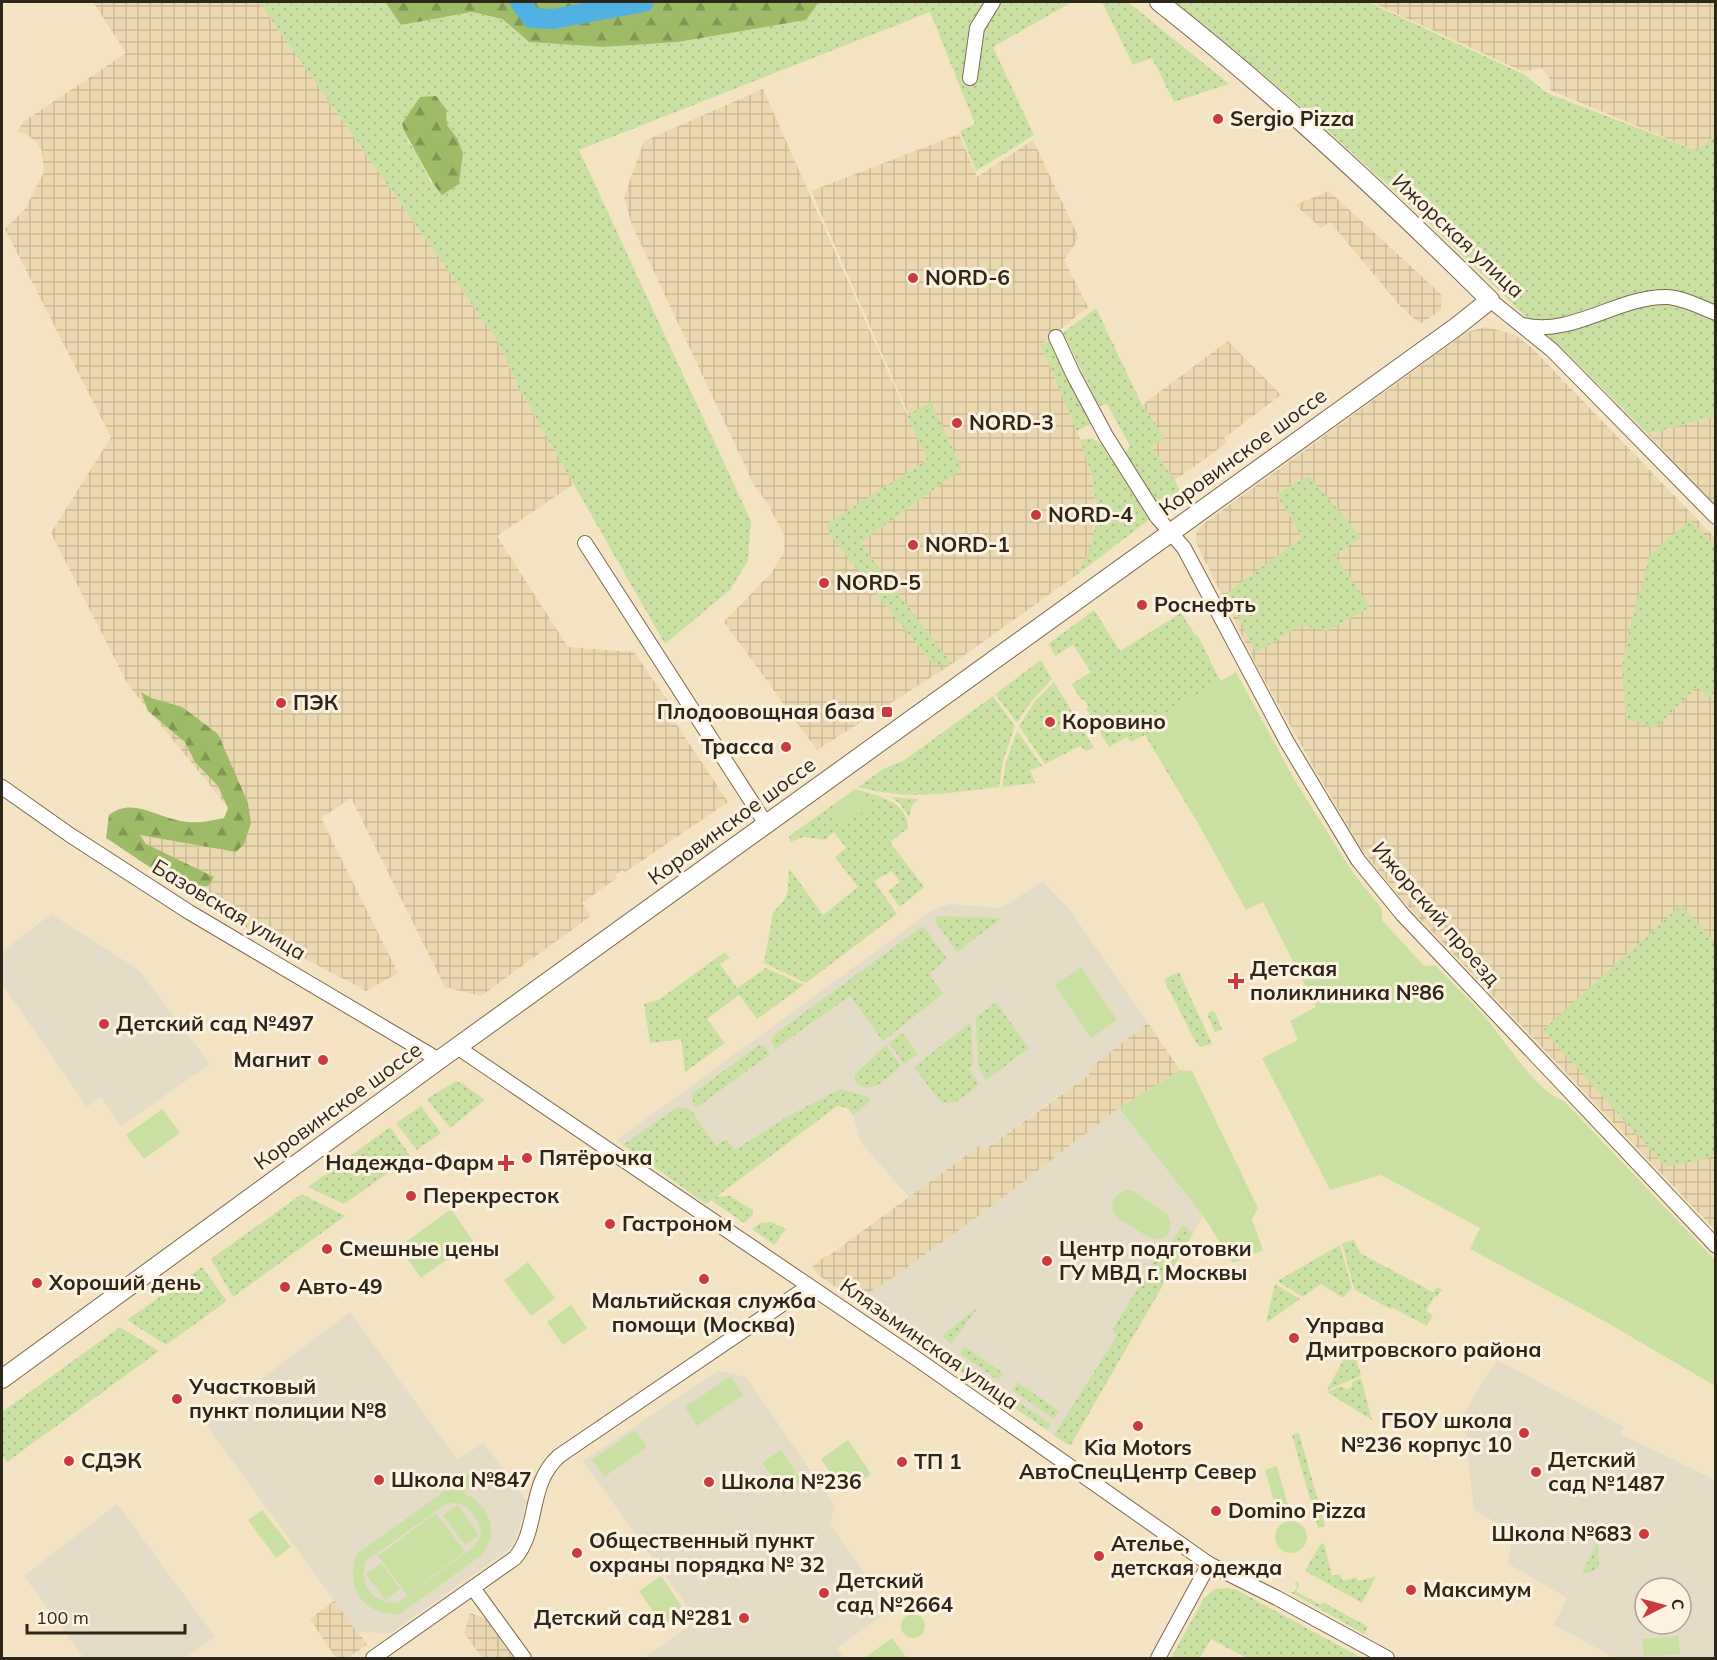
<svg xmlns="http://www.w3.org/2000/svg" width="1717" height="1660" viewBox="0 0 1717 1660" font-family="Mulish,sans-serif">
  <defs>
    <pattern id="industrial-grid" width="8" height="8" patternUnits="userSpaceOnUse" patternTransform="scale(1.5)"><rect width="8" height="8" fill="#ecd8b0"/><path d="M0 4h8M4 0v8" fill="none" stroke="#cbb997"/></pattern>
    <pattern id="grass-dots" width="8" height="8" patternUnits="userSpaceOnUse" patternTransform="scale(1.5)"><rect width="8" height="8" fill="#cae0a3"/><path d="M2 2h.1M6 6h.1" fill="none" stroke="#aec08c" stroke-width="1.8" stroke-linecap="round"/></pattern>
    <pattern id="forest-firs" width="22" height="20" patternUnits="userSpaceOnUse" patternTransform="scale(1.5)"><rect width="22" height="20" fill="#9ebb67"/><path d="M5 1l3.5 6h-7zM16 11l3.5 6h-7z" fill="#819854"/></pattern>
  </defs>
  <rect width="100%" height="100%" fill="#f5e4c4"/>
  <!-- industrial -->
  <g fill="url(#industrial-grid)">
    <polygon points="93,2 259,2 499,343 517,385 574,484 497,536 568,647 634,652 678,716 673,719 728,802 624,873 622,870 615,875 617,878 582,903 591,916 481,996 445,987 351,798 321,818 398,973 366,991 208,907 110,838 117,827 219,846 235,816 128,685 51,533 111,437 5,229 25,209 44,172 42,151 37,143 29,136 18,131 23,122 126,53"/>
    <polygon points="1371,2 1715,2 1715,135 1697,151 1550,90 1550,79 1542,68 1524,72"/>
    <polygon points="763,89 927,460 825,526 938,482 811,191 959,134 977,177 1033,140 1079,238 1064,260 1088,307 1041,345 1083,445 1095,492 1094,534 1089,554 1082,566 1074,577 952,664 817,750 724,622 772,572 784,552 784,535 767,503 754,485 632,225 624,197 644,141"/>
    <polygon points="1329,191 1442,295 1441,310 1420,324 1401,307 1330,222 1321,228 1295,205"/>
    <polygon points="1485,327 1513,334 1530,346 1715,538 1715,1230 1404,902 1363,851 1318,775 1259,670 1196,543 1196,533 1202,525 1467,332"/>
    <polygon points="1228,341 1281,395 1224,438 1227,443 1175,480 1151,447 1142,405"/>
    <polygon points="1715,416 1715,508 1648,434"/>
    <polygon points="1148,1023 1180,1070 1119,1108 983,1213 887,1282 856,1301 818,1275 812,1267 825,1256 827,1257 980,1145 984,1150 1089,1075 1089,1068"/>
    <polygon points="335,1600 367,1645 347,1658 336,1658 310,1619"/>
    <polygon points="470,1613 490,1620 518,1658 482,1658 464,1633"/>
  </g>
  <!-- education -->
  <g fill="#e4dcc7" fill-rule="evenodd">
    <polygon points="1043,881 1069,909 1148,1023 1089,1068 1089,1074 983,1150 979,1145 909,1197 865,1147 860,1140 853,1115 848,1109 842,1106 837,1106 706,1204 617,1140 934,909 950,904 996,908 1008,904"/>
    <polygon points="51,914 139,970 210,1064 121,1126 101,1097 87,1107 2,984 2,952"/>
    <polygon points="1119,1108 1203,1216 1070,1446 932,1352 862,1297 887,1282 983,1213"/>
    <polygon points="350,1312 457,1459 484,1443 527,1501 515,1540 508,1550 391,1633 357,1632 204,1422"/>
    <path d="M1497,1360l127,67 -3,7 94,46v178h-100l-61,-33 13,-27 -60,-35 7,-30 -40,-23 -11,-96zM1645,1588h36v36h-36z"/>
    <polygon points="718,1371 746,1377 835,1506 830,1524 890,1610 837,1648 844,1658 644,1658 697,1620 583,1461"/>
    <polygon points="117,1504 215,1637 185,1658 84,1658 24,1576"/>
  </g>
  <!-- grass -->
  <g fill="url(#grass-dots)" fill-rule="evenodd">
    <path d="M259,2h126l16,23 71,-13 29,7 28,23 74,5 75,-5 128,-22 13,-18h253l-79,45 41,88 -58,36 -16,-40 15,-7 -45,-112 -351,138 172,371 -3,40 -18,29 -65,54 -148,-259 -18,-42zM446,109l1,16 10,13 6,15 -4,31 -28,-1 -15,-31 -9,-12z"/>
    <polygon points="1102,2 1128,2 1229,84 1174,102 1152,58 1133,65"/>
    <path d="M1175,2h193l155,72 24,19 150,58 18,-16v281l-67,18 -83,-83 -37,-32c-113,-111 -229,-219 -353,-317z"/>
    <polygon points="1096,308 1142,405 1165,437 1151,447 1175,480 1182,496 1159,513 1124,454 1130,446 1107,404 1099,406 1063,333"/>
    <polygon points="1053,338 1093,423 1077,431 1041,345"/>
    <polygon points="931,402 962,469 860,543 952,664 933,665 829,534 826,524 927,460 907,415"/>
    <path d="M1092,438l9,6 49,75 -76,58c33,-43 24,-90 6,-137z"/>
    <polygon points="1309,476 1361,537 1335,555 1370,607 1327,631 1301,625 1256,653 1227,593 1302,537 1276,494"/>
    <polygon points="1690,520 1715,546 1715,691 1709,698 1697,687 1655,728 1626,719 1622,667 1631,622 1650,555"/>
    <polygon points="1094,610 1120,651 1181,613 1196,636 1198,636 1216,672 1275,778 1267,899 1248,907 1145,735 1131,742 1127,737 1109,747 1086,709 1089,707 1083,699 1081,700 1072,684 1091,672 1073,645 1055,656 1048,644"/>
    <polygon points="1041,660 1052,679 1030,703 1017,723 995,694"/>
    <polygon points="1054,682 1094,748 1086,751 1080,746 1045,764 1019,726 1035,701"/>
    <path d="M993,696l22,30 -12,35 -4,26c-51,6 -90,14 -141,0l25,-18 20,-8z"/>
    <polygon points="1017,731 1042,766 1030,770 1035,783 1002,787 1006,762"/>
    <path d="M855,789c21,6 53,12 53,39l-18,14 34,45 -24,20 -12,-16 12,-9 -8,-11 -18,10 23,33 -91,69 -42,-20 9,-50 12,-14 3,-10 1,-21 34,47 35,-28 -23,-30 11,-9 -12,-16 -9,8 -22,-3 -13,5 -1,-6z"/>
    <polygon points="891,797 919,799 912,805 909,817 900,804"/>
    <polygon points="1681,905 1715,942 1715,1156 1666,1167 1543,1030"/>
    <polygon points="940,916 1002,918 957,952 935,921 937,917"/>
    <polygon points="923,926 947,959 929,974 943,994 883,1041 850,996 775,1049 771,1040 775,1034"/>
    <polygon points="725,952 729,958 720,964 737,988 766,968 804,985 757,1019 739,995 707,1019 725,1043 685,1072 681,1039 650,1043 644,1004 660,999"/>
    <polygon points="1179,972 1212,1044 1200,1047 1196,1043 1165,982 1166,978"/>
    <polygon points="996,1002 1029,1048 986,1080 978,1066 976,1017"/>
    <polygon points="1210,1011 1215,1012 1222,1029 1215,1032 1208,1016"/>
    <path d="M971,1022l2,43 -4,4 10,15c-11,9 -25,26 -40,16l-25,-33z"/>
    <polygon points="902,1033 918,1054 904,1064 889,1043"/>
    <polygon points="759,1045 764,1046 770,1054 696,1108 693,1103 692,1094"/>
    <path d="M886,1045l15,21c-12,10 -26,28 -43,19l-4,-7 1,-4z"/>
    <polygon points="456,1081 463,1084 485,1100 450,1128 427,1099"/>
    <path d="M840,1089l28,8 3,4 -18,14 -5,-7 -11,-2 -121,91 14,-1 23,14v5l-9,8 -32,-22 3,-3 -9,6 -83,-59 52,-36c7,-3 12,-2 18,4l23,33 10,-7 9,11 52,-33z"/>
    <polygon points="421,1106 441,1133 417,1150 396,1123"/>
    <polygon points="390,1127 411,1157 344,1204 308,1187"/>
    <polygon points="302,1194 345,1216 233,1297 211,1259"/>
    <polygon points="771,1222 786,1229 774,1245 752,1229 760,1223"/>
    <polygon points="1183,1225 1193,1233 1070,1446 1054,1435 1117,1336 1113,1329 1157,1256 1160,1257"/>
    <polygon points="1354,1240 1360,1253 1433,1292 1437,1287 1442,1290 1438,1296 1434,1297 1426,1311 1433,1315 1427,1326 1393,1308 1390,1309 1354,1289 1342,1243"/>
    <polygon points="1340,1245 1352,1288 1343,1298 1321,1284 1303,1297 1277,1281"/>
    <polygon points="202,1267 227,1301 166,1345 127,1320"/>
    <polygon points="1275,1284 1300,1299 1266,1323"/>
    <polygon points="978,1307 951,1344 942,1336"/>
    <polygon points="120,1327 159,1351 7,1462 2,1455 2,1412"/>
    <polygon points="1352,1344 1361,1376 1327,1390"/>
    <polygon points="965,1347 1003,1373 998,1380 960,1354"/>
    <polygon points="953,1357 998,1388 994,1394 949,1362"/>
    <polygon points="1361,1378 1372,1420 1327,1392 1341,1386 1348,1389 1352,1386 1352,1382"/>
    <polygon points="1017,1382 1059,1411 1054,1419 1012,1390"/>
    <polygon points="1006,1393 1051,1424 1047,1430 1002,1399"/>
    <polygon points="1299,1433 1325,1526 1318,1528 1292,1435"/>
    <polygon points="1598,1539 1599,1567 1591,1572 1582,1574"/>
    <polygon points="1324,1543 1332,1576 1340,1574 1343,1581 1356,1577 1358,1581 1376,1576 1362,1603 1305,1571 1320,1545"/>
    <polygon points="1298,1581 1299,1585 1296,1591 1321,1605 1323,1602 1368,1627 1364,1634 1290,1592 1294,1592 1297,1586 1294,1584"/>
    <polygon points="1226,1588 1237,1590 1362,1658 1246,1658 1211,1639 1200,1658 1171,1658 1204,1598 1215,1589"/>
  </g>
  <!-- forest -->
  <g fill="url(#forest-firs)">
    <polygon points="385,2 819,2 806,20 678,42 603,47 529,42 502,19 472,12 401,25"/>
    <path d="M436,96l10,13 1,16 10,13 6,15 -4,31 -17,11c-11,-13 -17,-27 -25,-41 -6,-11 -11,-18 -15,-30l18,-27z"/>
    <path d="M141,692l10,6 31,9 36,27 30,69 3,20 -7,21 -8,8 -96,-17 6,9 68,33 -6,9c-33,5 -74,-31 -102,-48l3,-23c23,-18 47,2 72,6 15,3 29,0 43,-3l4,-10 -10,-22 -23,-24 -10,-20 -37,-31z"/>
  </g>
  <!-- green -->
  <g fill="#cae0a3" fill-rule="evenodd">
    <path d="M1236,672l58,107 27,43 33,52 28,35v11l42,46 11,-1c18,19 38,37 54,57 19,23 48,70 75,79l151,159v126l-109,-64 -136,-73 10,-21 -99,-53 -51,15 -68,-132 36,-18 -8,-19 26,-14 -53,-105 -17,8 -102,-185z"/>
    <polygon points="858,791 870,807 840,828 829,812"/>
    <polygon points="1081,967 1117,1020 1091,1038 1055,985"/>
    <polygon points="1180,1070 1192,1071 1258,1208 1252,1219 1263,1250 1233,1263 1203,1216 1119,1108"/>
    <polygon points="162,1109 180,1133 144,1159 126,1135"/>
    <path d="M1128,1190l5,1 35,24 3,11c-6,24 -24,10 -37,2 -6,-4 -16,-8 -19,-14 -8,-11 2,-22 13,-24z"/>
    <polygon points="451,1209 473,1241 421,1278 399,1247"/>
    <polygon points="528,1262 555,1298 531,1316 504,1280"/>
    <polygon points="571,1305 587,1328 563,1345 547,1322"/>
    <polygon points="731,1376 743,1395 697,1426 685,1407"/>
    <polygon points="635,1430 647,1447 604,1477 592,1460"/>
    <polygon points="848,1440 871,1474 844,1493 821,1459"/>
    <polygon points="781,1450 802,1481 784,1494 762,1463"/>
    <polygon points="1277,1466 1288,1505 1276,1508 1265,1470"/>
    <path d="M474,1470l7,9 -18,14c27,11 37,39 19,62l-82,59c-36,2 -56,-25 -43,-60zM451,1503c18,1 27,14 30,30l-7,14 -77,56c-24,1 -39,-19 -31,-42l80,-57z"/>
    <polygon points="458,1505 479,1535 465,1545 443,1515"/>
    <polygon points="262,1510 291,1547 276,1558 248,1520"/>
    <polygon points="436,1513 465,1552 407,1595 378,1556"/>
    <circle cx="1291" cy="1537" r="16"/>
    <polygon points="381,1563 400,1589 385,1600 366,1574"/>
    <polygon points="661,1576 685,1611 663,1626 639,1591"/>
    <circle cx="913" cy="1626" r="12"/>
    <polygon points="1678,1636 1680,1654 1644,1657 1642,1639"/>
    <polygon points="892,1638 906,1657 903,1658 864,1658"/>
  </g>
  <g fill="none" stroke-linecap="round" stroke-linejoin="round">
    <!-- river -->
    <polyline stroke="#51b1e3" stroke-width="20" points="520,2 532,18 553,19 644,2"/>
    <defs>
      <g id="minor">
        <polyline points="970,78 977,28 993,2"/>
        <polyline points="1490,300 1552,350 1716,517"/>
        <path d="M1523,325c49,12 95,-29 144,-28 17,1 33,10 49,16"/>
        <polyline points="1056,337 1073,374 1106,436 1157,517 1184,548 1287,742 1317,792 1358,860 1403,915 1716,1246"/>
        <polyline points="585,543 766,824"/>
        <polyline points="2,787 70,835 189,912 439,1060"/>
        <polyline points="457,1047 917,1359 1209,1564 1277,1598 1387,1658"/>
        <polyline points="473,1588 524,1658"/>
        <path d="M373,1658l142,-100c25,-30 12,-73 44,-102l250,-170"/>
        <polyline points="1158,1658 1209,1564"/>
      </g>
      <path id="major" d="M2,1379l437,-319 1017,-733 34,-27c-106,-105 -215,-207 -331,-298"/>
    </defs>
    <!-- minor casing -->
    <use href="#minor" stroke="#7a6b4d" stroke-width="16"/>
    <!-- major casing -->
    <use href="#major" stroke="#7a6b4d" stroke-width="20"/>
    <!-- minor -->
    <use href="#minor" stroke="#fff" stroke-width="14"/>
    <!-- major -->
    <use href="#major" stroke="#fff" stroke-width="18"/>
  </g>
  <!-- markers -->
  <g fill="#ca3a3f" stroke="#fdf2df" stroke-width="2">
    <circle cx="1218" cy="119" r="6"/>
    <circle cx="913" cy="278" r="6"/>
    <circle cx="957" cy="423" r="6"/>
    <circle cx="1036" cy="515" r="6"/>
    <circle cx="913" cy="545" r="6"/>
    <circle cx="824" cy="583" r="6"/>
    <circle cx="1142" cy="605" r="6"/>
    <circle cx="281" cy="703" r="6"/>
    <rect x="881" y="706" width="12" height="12" rx="3"/>
    <circle cx="1050" cy="722" r="6"/>
    <circle cx="786" cy="747" r="6"/>
    <path d="M1233 972h6v6h6v6h-6v6h-6v-6h-6v-6h6z"/>
    <circle cx="104" cy="1024" r="6"/>
    <circle cx="323" cy="1060" r="6"/>
    <circle cx="527" cy="1158" r="6"/>
    <path d="M503 1154h6v6h6v6h-6v6h-6v-6h-6v-6h6z"/>
    <circle cx="411" cy="1196" r="6"/>
    <circle cx="610" cy="1224" r="6"/>
    <circle cx="327" cy="1249" r="6"/>
    <circle cx="1047" cy="1261" r="6"/>
    <circle cx="704" cy="1279" r="6"/>
    <circle cx="37" cy="1283" r="6"/>
    <circle cx="285" cy="1287" r="6"/>
    <circle cx="1294" cy="1338" r="6"/>
    <circle cx="177" cy="1399" r="6"/>
    <circle cx="1138" cy="1426" r="6"/>
    <circle cx="1524" cy="1433" r="6"/>
    <circle cx="69" cy="1461" r="6"/>
    <circle cx="902" cy="1462" r="6"/>
    <circle cx="1536" cy="1472" r="6"/>
    <circle cx="379" cy="1480" r="6"/>
    <circle cx="709" cy="1482" r="6"/>
    <circle cx="1216" cy="1511" r="6"/>
    <circle cx="1644" cy="1534" r="6"/>
    <circle cx="577" cy="1553" r="6"/>
    <circle cx="1099" cy="1556" r="6"/>
    <circle cx="1411" cy="1590" r="6"/>
    <circle cx="824" cy="1593" r="6"/>
    <circle cx="744" cy="1618" r="6"/>
  </g>
  <g text-anchor="middle" stroke-width="6" stroke-linejoin="round" paint-order="stroke">
    <!-- poi labels -->
    <g font-size="21" font-weight="bold" fill="#2d271b" stroke="#fdf2df" text-anchor="start">
      <text x="1230" y="126">Sergio Pizza</text>
      <text x="925" y="285">NORD-6</text>
      <text x="969" y="430">NORD-3</text>
      <text x="1048" y="522">NORD-4</text>
      <text x="925" y="552">NORD-1</text>
      <text x="836" y="590">NORD-5</text>
      <text x="1154" y="612">Роснефть</text>
      <text x="293" y="710">ПЭК</text>
      <text x="875" y="719" text-anchor="end">Плодоовощная база</text>
      <text x="1062" y="729">Коровино</text>
      <text x="774" y="754" text-anchor="end">Трасса</text>
      <text x="1250" y="976">Детская<tspan x="1250" dy="24">поликлиника №86</tspan></text>
      <text x="116" y="1031">Детский сад №497</text>
      <text x="311" y="1067" text-anchor="end">Магнит</text>
      <text x="539" y="1165">Пятёрочка</text>
      <text x="494" y="1170" text-anchor="end">Надежда-Фарм</text>
      <text x="423" y="1203">Перекресток</text>
      <text x="622" y="1231">Гастроном</text>
      <text x="339" y="1256">Смешные цены</text>
      <text x="1059" y="1256">Центр подготовки<tspan x="1059" dy="24">ГУ МВД г. Москвы</tspan></text>
      <text x="49" y="1290">Хороший день</text>
      <text x="297" y="1294">Авто-49</text>
      <text x="704" y="1308" text-anchor="middle">Мальтийская служба<tspan x="704" dy="24">помощи (Москва)</tspan></text>
      <text x="1306" y="1333">Управа<tspan x="1306" dy="24">Дмитровского района</tspan></text>
      <text x="189" y="1394">Участковый<tspan x="189" dy="24">пункт полиции №8</tspan></text>
      <text x="1512" y="1428" text-anchor="end">ГБОУ школа<tspan x="1512" dy="24">№236 корпус 10</tspan></text>
      <text x="1138" y="1455" text-anchor="middle">Kia Motors<tspan x="1138" dy="24">АвтоСпецЦентр Север</tspan></text>
      <text x="1548" y="1467">Детский<tspan x="1548" dy="24">сад №1487</tspan></text>
      <text x="81" y="1468">СДЭК</text>
      <text x="914" y="1469">ТП 1</text>
      <text x="391" y="1487">Школа №847</text>
      <text x="721" y="1489">Школа №236</text>
      <text x="1228" y="1518">Domino Pizza</text>
      <text x="1632" y="1541" text-anchor="end">Школа №683</text>
      <text x="589" y="1548">Общественный пункт<tspan x="589" dy="24">охраны порядка № 32</tspan></text>
      <text x="1111" y="1551">Ателье,<tspan x="1111" dy="24">детская одежда</tspan></text>
      <text x="836" y="1588">Детский<tspan x="836" dy="24">сад №2664</tspan></text>
      <text x="1423" y="1597">Максимум</text>
      <text x="732" y="1625" text-anchor="end">Детский сад №281</text>
    </g>
    <!-- street labels -->
    <g font-size="21" fill="#2d271b" stroke="#fdf2df">
      <text transform="translate(1458 236) rotate(43)" y="7">Ижорская улица</text>
      <text transform="translate(1243 452) rotate(-36)" y="7">Коровинское шоссе</text>
      <text transform="translate(732 821) rotate(-36)" y="7">Коровинское шоссе</text>
      <text transform="translate(229 910) rotate(31)" y="7">Базовская улица</text>
      <text transform="translate(1436 914) rotate(49)" y="7">Ижорский проезд</text>
      <text transform="translate(338 1106) rotate(-36)" y="7">Коровинское шоссе</text>
      <text transform="translate(929 1344) rotate(35)" y="7">Клязьминская улица</text>
    </g>
  </g>
  <!-- border -->
  <rect width="1717" height="1660" fill="none" stroke="#2d271b" stroke-width="6"/>
  <!-- north arrow -->
  <g transform="translate(1663 1606) rotate(84)"><circle r="28" fill="#fdf2df" stroke="#aaa191" stroke-width="1.5"/>
  <path d="M0-4.5L10 22L0 15L-10 22Z" fill="#ca3a3f"/>
  <text y="-9" font-size="16" font-weight="bold" text-anchor="middle" fill="#2d271b">С</text>
  </g>
  <!-- scale -->
  <path d="M27 1624v9h158v-9" fill="none" stroke="#2d271b" stroke-width="3"/>
  <text x="36" y="1624" font-size="18" fill="#2d271b" stroke="#fdf2df" stroke-width="4.5" paint-order="stroke">100 m</text>
</svg>
